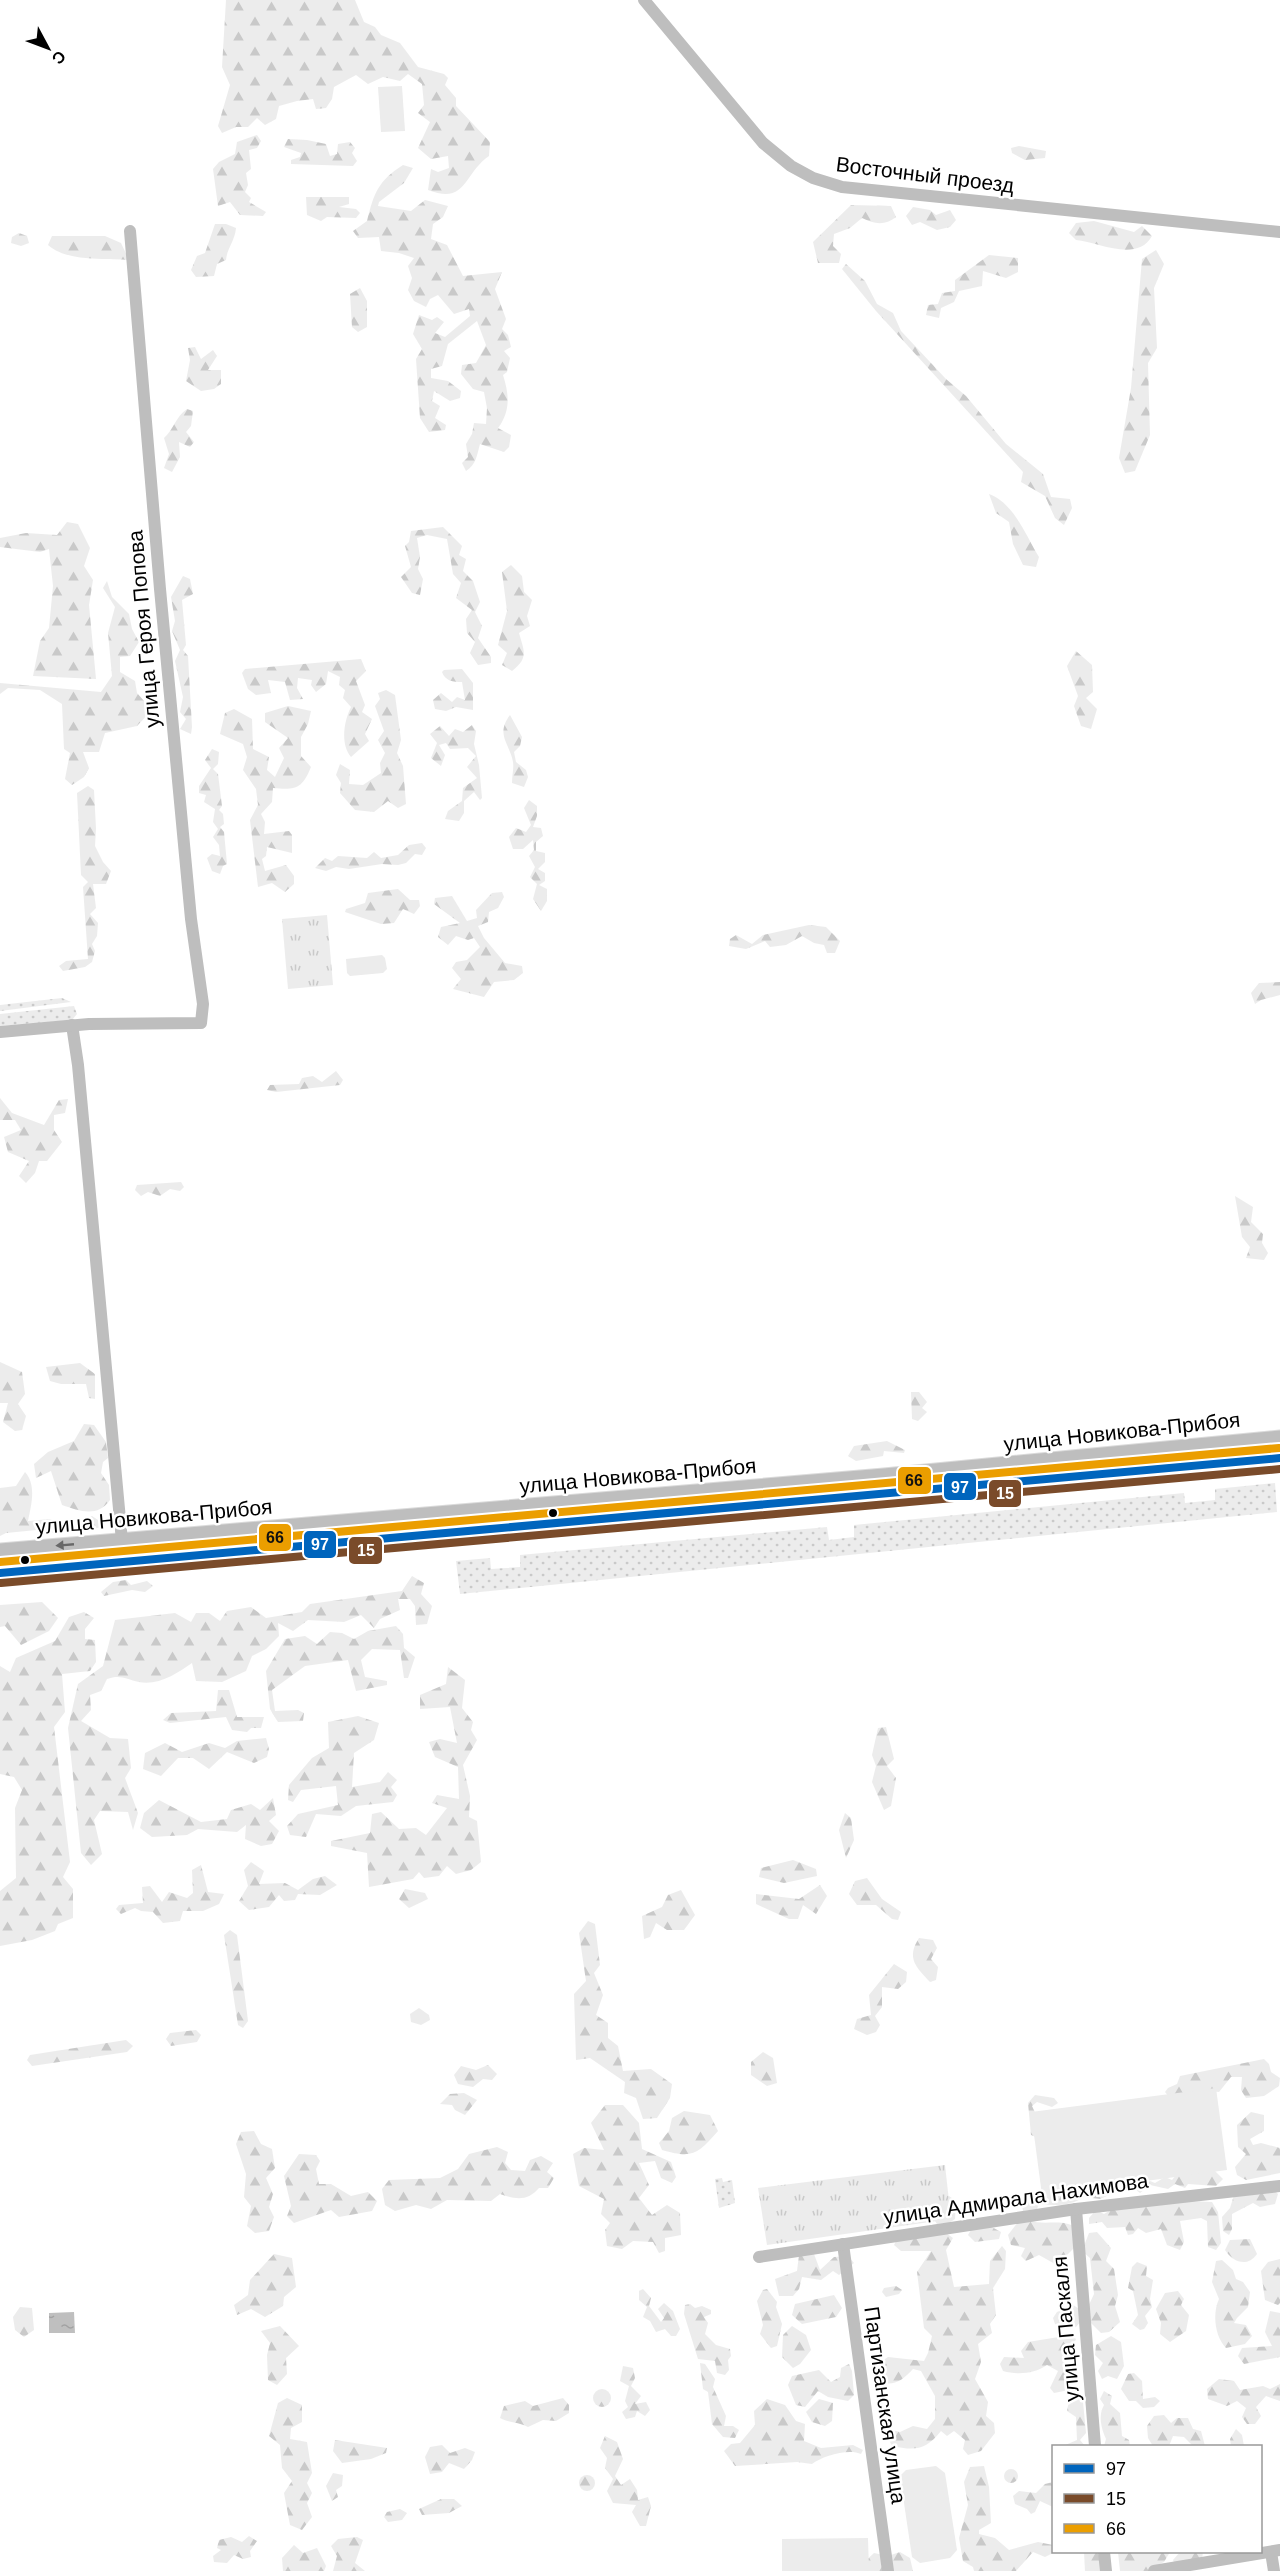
<svg xmlns="http://www.w3.org/2000/svg" width="1280" height="2571" viewBox="0 0 1280 2571" font-family="Helvetica,sans-serif">
  <defs>
    <pattern id="grass-dots" width="8" height="8" patternUnits="userSpaceOnUse" patternTransform="scale(1.5)"><rect width="8" height="8" fill="#ececec"/><path d="M2 2h.1M6 6h.1" fill="none" stroke="#c9c9c9" stroke-width="1.8" stroke-linecap="round"/></pattern>
    <pattern id="forest-firs" width="22" height="20" patternUnits="userSpaceOnUse" patternTransform="scale(1.5)"><rect width="22" height="20" fill="#ececec"/><path d="M5 1l3.5 6h-7zM16 11l3.5 6h-7z" fill="#c9c9c9"/></pattern>
    <pattern id="park-tufts" width="24" height="20" patternUnits="userSpaceOnUse" patternTransform="scale(1.5)"><rect width="24" height="20" fill="#ececec"/><path d="M3 7l-1-3M5 7V3M7 7l1-3M15 17l-1-3M17 17v-4M19 17l1-3" fill="none" stroke="#c9c9c9"/></pattern>
    <pattern id="water-ripples" width="26" height="14" patternUnits="userSpaceOnUse" patternTransform="scale(1.5)"><rect width="26" height="14" fill="#bfbfbf"/><path d="M2 4q2-2 4 0t4 0M15 11q2-2 4 0t4 0" fill="none" stroke="#a2a2a2"/></pattern>
  </defs>
  <rect width="100%" height="100%" fill="#fff"/>
  <!-- grass -->
  <g fill="url(#grass-dots)">
    <polygon points="62,998 71,1002 0,1011 0,1005"/>
    <polygon points="74,1006 77,1014 72,1020 0,1026 0,1014"/>
    <polygon points="1275,1483 1277,1512 460,1594 456,1561 490,1558 491,1569 520,1567 520,1555 827,1527 829,1540 854,1537 854,1525 1184,1493 1185,1503 1215,1500 1215,1489"/>
    <polygon points="722,2178 723,2182 732,2180 735,2203 719,2208 715,2179"/>
  </g>
  <!-- forest -->
  <g fill="url(#forest-firs)">
    <path d="M226,0h129l9,22 11,5 6,8 19,8 18,24 26,7 4,4 -3,7 11,13v8l34,36 -1,14c-26,18 -22,49 -61,34l3,-21 7,3 11,-4 -1,-12 -17,3 -13,-11 12,-26 -12,-9 6,-8 -2,-21 -14,-10 -8,7 -17,-4 -15,7 -12,-9 -22,12 -2,12 -6,9 -10,1 -3,-10 -16,2 -18,5 -3,13 -11,6 -8,-7 -9,9h-12l-14,6 -4,-7 12,-41 -8,-18z"/>
    <polygon points="257,135 261,141 257,148 249,150 251,169 246,173 248,185 245,192 251,198 249,202 266,212 263,216 240,215 230,202 218,206 213,169 219,162 235,154 237,142"/>
    <polygon points="288,139 307,140 326,144 330,156 337,154 338,144 350,142 355,148 352,153 357,161 353,166 291,164 291,160 300,157 301,153 284,147"/>
    <polygon points="1019,146 1046,151 1045,158 1025,160 1012,153 1011,148"/>
    <path d="M403,165l10,3 -9,15 -25,19 -1,4 33,5 14,-11 23,6 -5,11 -10,7 -2,15 16,6 16,31 39,-4 -7,17 11,30 -4,10 6,6 3,12 -7,4 6,7 -3,14 -4,3c6,19 8,36 -5,53l13,7 -2,12 -5,5 -24,-8c-3,11 -4,21 -14,27l-4,-8 6,-6 -2,-13 6,-10 2,-11 12,1 1,-16 -3,-16 -11,-3 -12,-15 1,-9 14,-2 10,-18 -9,-24 -29,23 -6,22 -11,3v9l17,3 13,10 -1,7 -10,3 -16,-10 -2,10 8,5 -5,12 11,7 -1,5 -16,2 -9,-14 -4,-59 6,-10 -9,-15 6,-19 13,5 5,-3 7,5 -9,11 10,4 25,-21 -1,-7 -15,5 -16,-19 -8,4 -4,8 -12,-6 -6,-11 4,-12 -4,-12 6,-8 -15,-5 -18,-2 -2,-14 -21,1 -5,-7 14,-10c7,-28 11,-40 36,-56z"/>
    <polygon points="306,197 349,197 349,204 339,207 356,209 360,213 356,218 327,217 321,221 307,215"/>
    <path d="M851,205l40,1 5,11c-11,9 -22,7 -34,1l-12,10 -16,6 -1,12 8,8 -2,9h-21l-5,-21z"/>
    <polygon points="913,207 930,210 936,215 950,210 956,220 950,227 937,230 920,222 912,225 906,216"/>
    <path d="M1094,221l40,11 8,-6 10,10c-15,27 -54,6 -76,4l-7,-7 7,-10z"/>
    <path d="M215,224h11l10,4c-1,13 -9,20 -10,32l-9,4 -3,12 -18,1 -5,-7 6,-14 8,-3z"/>
    <polygon points="19,233 27,236 29,243 21,246 11,243 12,237"/>
    <path d="M52,236h53l16,7 8,17c-25,-2 -62,2 -81,-15z"/>
    <polygon points="1156,250 1164,264 1154,288 1157,348 1148,363 1150,435 1135,471 1125,473 1119,458 1131,388 1142,259"/>
    <polygon points="989,255 1018,258 1018,272 1006,278 983,271 982,286 959,291 954,302 941,308 939,318 926,315 928,305 938,304 942,293 955,291 955,280"/>
    <polygon points="846,264 865,281 877,304 893,313 901,331 946,379 966,396 1006,444 1043,474 1051,497 1070,499 1072,508 1064,525 1055,518 1045,496 1021,482 1023,472 876,311 842,269"/>
    <polygon points="360,288 367,301 367,327 358,332 352,327 350,294"/>
    <polygon points="195,347 201,359 213,350 217,356 208,370 221,370 221,384 214,389 201,391 186,381 190,360 188,348"/>
    <path d="M187,409l6,2 -2,15 -5,6 8,10 -4,5 -11,-5 1,15 -8,15 -8,-4 5,-14 -5,-16c10,-9 12,-22 23,-29z"/>
    <path d="M989,494c25,9 37,42 50,63l-3,10 -13,-2 -10,-21 -4,-22 -13,-9z"/>
    <polygon points="67,522 78,524 90,548 84,566 93,580 89,605 96,679 33,676 40,641 49,628 53,586 49,549 40,552 0,547 0,538 26,533 57,535"/>
    <polygon points="443,527 462,546 459,555 466,559 463,571 473,581 480,602 475,612 482,626 478,638 491,657 491,663 478,665 470,653 475,642 467,633 466,619 472,610 456,598 461,583 453,574 447,539 427,535 417,538 420,557 418,569 423,579 420,595 412,593 401,577 411,567 405,546 409,542 411,531"/>
    <path d="M511,565l11,11 2,16 8,8 -5,16 3,10 -11,7c5,18 10,25 -7,38l-10,-6 5,-12 -9,-8 9,-34 -5,-39z"/>
    <polygon points="183,576 190,579 193,594 182,600 186,645 183,650 188,656 192,727 191,734 180,729 186,719 180,712 183,697 175,661 180,650 172,631 175,621 171,597"/>
    <polygon points="107,581 112,597 129,614 132,629 139,642 130,656 120,657 120,672 135,681 137,693 152,710 137,726 105,733 99,752 83,752 89,768 84,777 72,785 65,779 70,753 64,749 62,704 40,690 8,688 0,694 0,683 101,692 112,676 108,633 115,607 103,588"/>
    <polygon points="1076,651 1092,665 1093,692 1086,698 1097,709 1091,729 1081,726 1074,706 1078,696 1067,666"/>
    <path d="M361,659l5,12 -10,10 9,24 -3,7 10,7 -7,15 4,7 -18,16c-11,-13 -7,-36 0,-50l-8,-9 2,-8 -6,-5 1,-8 -12,-6 -2,13 -10,8 -5,-7 1,-5 -14,-2 -1,10 6,11 -13,1 -5,-18 -17,-2 3,13 -15,2 -8,-6 -6,-16 3,-4z"/>
    <path d="M462,669l11,14v27l-17,-3 -10,4 -11,-2 -2,-9 8,-7 11,9 5,-5 8,3 -3,-18c-9,0 -17,-1 -20,-10l2,-2z"/>
    <polygon points="386,690 395,695 401,740 397,753 403,766 406,804 398,808 388,801 374,812 355,810 340,793 341,783 336,775 340,764 350,770 349,784 363,785 381,773 380,763 385,753 378,740 384,731 375,706 380,699 378,693"/>
    <path d="M288,706l23,5 -3,13 -7,13v19l10,11c-9,22 -15,23 -38,21l-1,14 -11,12 4,8 -1,12 25,-3 3,4v18l-25,-6 -1,9 -4,3 3,12 21,-6 8,11v8l-9,8 -13,-9 -14,4 -8,-67 8,-15 -2,-16 -13,-19 4,-13 -4,-13 -23,-10 5,-21 9,-4 18,10 1,30 16,8 -2,13 8,7 9,-19 -5,-10 9,-10 -23,-16v-9z"/>
    <path d="M510,715l12,22 -2,9 -6,6 2,10 10,8 2,7 -4,10 -12,-4c0,-7 2,-15 1,-21 -3,-18 -18,-27 -3,-47z"/>
    <polygon points="472,725 476,731 474,744 479,765 482,798 480,800 474,792 464,801 464,813 459,821 445,819 448,811 462,801 463,788 477,778 467,767 476,756 468,748 450,749 446,743 439,745 445,755 441,766 431,758 437,743 430,734 440,726 449,736 455,729 463,732"/>
    <polygon points="212,749 219,752 218,764 213,769 218,774 222,806 219,810 223,814 224,824 220,827 224,832 227,864 223,866 220,874 212,871 207,858 212,854 220,856 219,845 213,837 218,829 213,822 215,809 204,802 206,795 199,793 199,786 211,768 205,760"/>
    <polygon points="88,786 94,790 96,829 95,846 103,862 111,871 106,884 93,884 96,908 90,914 98,923 97,936 92,944 95,951 92,962 85,967 63,971 59,966 66,961 88,959 83,887 88,882 81,875 77,793"/>
    <polygon points="529,800 537,806 537,816 533,827 541,828 543,836 536,842 536,851 545,853 545,862 538,869 545,873 545,881 539,885 547,889 547,901 541,911 533,899 537,884 530,877 535,867 529,856 534,850 533,840 523,849 513,849 509,837 516,828 526,832 531,825 524,808"/>
    <polygon points="422,843 426,848 422,855 415,854 406,863 398,865 382,864 349,869 336,867 326,871 315,868 325,858 332,861 338,856 367,858 374,852 381,858 398,855 409,845"/>
    <polygon points="398,889 410,900 419,900 420,906 414,914 403,909 394,923 381,924 345,912 346,909 365,903 368,893"/>
    <polygon points="502,892 504,897 498,908 489,912 488,922 478,926 484,938 505,963 522,966 523,973 514,980 494,982 484,997 453,989 461,979 452,968 456,962 467,960 480,947 474,938 468,940 456,936 448,945 438,937 441,927 460,923 434,904 435,898 452,896 467,921 477,918 476,910 492,893"/>
    <polygon points="809,925 826,927 840,941 835,953 827,953 824,945 814,943 802,936 786,945 770,947 765,941 746,949 729,946 730,939 736,935 752,944 763,935"/>
    <polygon points="1280,982 1280,995 1261,1000 1255,1004 1251,993 1259,983"/>
    <polygon points="336,1071 343,1080 340,1085 276,1092 267,1090 270,1085 299,1084 302,1078 313,1076 322,1082"/>
    <polygon points="0,1098 12,1113 44,1125 59,1100 68,1099 65,1113 54,1115 54,1130 62,1142 47,1161 39,1161 35,1173 26,1183 19,1176 29,1161 8,1152 4,1137 21,1130 15,1120 0,1120"/>
    <polygon points="181,1182 184,1187 180,1191 170,1189 160,1196 148,1192 141,1196 135,1190 137,1185"/>
    <polygon points="1235,1196 1253,1207 1251,1222 1263,1234 1262,1243 1268,1253 1264,1260 1246,1258 1250,1247 1242,1237"/>
    <polygon points="0,1362 22,1372 25,1394 18,1404 26,1416 22,1430 15,1431 3,1422 8,1403 0,1403"/>
    <polygon points="80,1363 95,1374 95,1399 89,1398 86,1384 61,1384 50,1381 46,1367"/>
    <polygon points="911,1392 919,1392 927,1402 922,1408 927,1412 918,1421 912,1419"/>
    <path d="M84,1424l10,1 12,17 2,16 -5,4 -2,11 8,12 1,15c-13,18 -30,11 -48,5l-11,-34 -15,7 -2,-14 14,-12 26,-11z"/>
    <polygon points="887,1441 905,1450 904,1453 884,1451 883,1456 856,1461 848,1456 854,1446"/>
    <path d="M25,1472c12,13 6,34 3,49l22,-2 11,5 10,-3 6,3 15,-8 9,6v5l-21,6 -20,-4 -7,4 -6,-4 -41,4 -6,3v-48l16,-2z"/>
    <path d="M412,1576l12,7 -3,11 11,12 -5,18 -11,1 -1,-19 -5,-7h-12l2,11 -20,9 -6,9 -13,-13 -17,7 -36,-2 -15,11 -15,-8 1,13 -13,13 -14,7 -6,15 -24,11 -26,-1 -4,-18c-14,10 -34,23 -53,19 -13,-3 -19,-8 -32,-3l-6,12 -11,4 1,15 -10,11 29,17 18,1 3,29 -6,10 13,35 -5,17 -5,-18 -28,-1 -6,9 8,34 -11,11 -10,-12 -13,-125 10,-44 25,-18 12,-46 60,-7 16,9 5,-9h13l11,8 7,-10 24,-4 15,11 36,-6 8,-8 92,-13z"/>
    <polygon points="126,1580 131,1585 147,1581 153,1586 145,1592 132,1590 104,1596 101,1592 113,1582"/>
    <polygon points="42,1602 58,1618 49,1631 21,1645 5,1626 0,1627 0,1605"/>
    <polygon points="84,1612 94,1618 85,1629 85,1639 95,1640 96,1662 90,1671 62,1674 65,1712 54,1727 70,1862 63,1877 73,1889 73,1918 58,1924 55,1931 32,1940 0,1946 0,1891 16,1878 15,1808 22,1790 14,1777 0,1774 0,1666 10,1672 16,1658 55,1641 69,1617"/>
    <polygon points="396,1626 403,1634 404,1648 415,1657 408,1678 404,1678 400,1650 372,1649 361,1660 365,1677 387,1681 387,1685 356,1691 348,1660 305,1666 272,1690 275,1711 298,1710 304,1713 303,1721 278,1722 270,1709 266,1671 285,1639 305,1636 317,1644 330,1632 342,1633 354,1639 368,1631"/>
    <polygon points="448,1667 465,1680 462,1708 473,1722 471,1730 477,1740 463,1765 470,1796 469,1817 477,1821 481,1862 471,1870 456,1874 447,1866 439,1876 424,1878 419,1872 413,1879 369,1887 367,1853 331,1846 331,1841 370,1833 372,1814 381,1812 399,1829 416,1828 426,1835 447,1808 432,1803 437,1795 459,1799 458,1767 435,1757 429,1742 440,1739 457,1743 450,1707 420,1709 420,1695 446,1684"/>
    <polygon points="218,1690 229,1690 237,1717 264,1717 261,1728 251,1728 247,1732 232,1730 226,1717 170,1723 163,1720 171,1713 216,1711"/>
    <polygon points="358,1716 379,1723 374,1740 354,1753 352,1787 380,1782 388,1772 397,1780 391,1787 397,1795 393,1802 356,1806 341,1816 316,1814 306,1837 290,1835 287,1826 298,1814 338,1805 336,1786 301,1790 293,1802 288,1800 289,1785 312,1758 329,1748 328,1722"/>
    <polygon points="886,1727 894,1759 887,1766 896,1778 891,1806 884,1810 872,1782 876,1766 872,1755 878,1728"/>
    <polygon points="266,1738 269,1749 267,1757 254,1763 227,1752 209,1769 193,1758 178,1758 161,1776 143,1769 145,1753 165,1743 182,1752 209,1743 225,1748 237,1741"/>
    <polygon points="273,1798 276,1815 269,1821 279,1831 272,1844 261,1846 245,1839 246,1825 237,1832 198,1829 187,1835 152,1837 140,1828 144,1813 159,1800 201,1822 227,1819 231,1810 251,1804 260,1810"/>
    <polygon points="845,1813 851,1818 854,1840 846,1858 839,1830"/>
    <polygon points="793,1860 816,1869 817,1876 784,1883 759,1877 761,1868"/>
    <polygon points="251,1862 264,1871 259,1884 285,1883 298,1890 313,1879 325,1876 337,1885 320,1895 298,1894 295,1900 284,1901 279,1895 269,1907 249,1910 239,1901 248,1886 244,1870"/>
    <polygon points="201,1865 208,1892 224,1894 219,1904 203,1911 183,1911 180,1921 163,1923 153,1912 141,1911 135,1908 121,1914 116,1909 119,1905 143,1903 142,1887 150,1886 162,1902 169,1892 187,1898 193,1893 192,1870"/>
    <polygon points="867,1878 882,1899 901,1912 898,1920 892,1919 876,1905 857,1905 849,1894 855,1881"/>
    <polygon points="820,1885 827,1896 816,1914 803,1905 798,1919 789,1919 756,1904 756,1894 799,1899"/>
    <polygon points="405,1889 425,1893 428,1899 409,1908 399,1899"/>
    <polygon points="681,1890 695,1915 684,1930 667,1930 656,1923 650,1937 644,1939 642,1916 662,1907 668,1895"/>
    <polygon points="588,1921 595,1924 600,1965 594,1973 603,1995 596,2015 608,2023 608,2038 618,2046 623,2071 651,2069 672,2084 670,2098 657,2118 643,2119 636,2098 624,2093 625,2082 590,2058 576,2060 574,1994 586,1981 579,1933"/>
    <polygon points="230,1930 237,1935 248,2021 243,2028 238,2025 224,1935"/>
    <path d="M919,1938l14,2 4,8 -6,11 7,8 -2,13 -6,2c-14,-15 -24,-24 -11,-44z"/>
    <polygon points="894,1964 907,1972 906,1982 898,1989 882,1987 882,2007 875,2016 880,2025 876,2032 867,2035 854,2029 857,2019 871,2015 869,1995"/>
    <polygon points="419,2008 429,2015 430,2020 421,2025 411,2022 410,2014"/>
    <polygon points="196,2030 201,2035 197,2042 171,2046 166,2039 170,2033"/>
    <polygon points="126,2040 133,2046 127,2052 32,2066 27,2060 30,2055"/>
    <polygon points="763,2052 773,2058 777,2083 767,2086 751,2075 751,2062"/>
    <polygon points="1264,2059 1269,2064 1271,2072 1280,2078 1279,2086 1264,2096 1246,2098 1241,2090 1242,2077 1231,2077 1219,2092 1208,2091 1170,2098 1165,2092 1168,2088 1177,2084 1180,2076"/>
    <polygon points="488,2065 497,2074 492,2080 483,2079 473,2087 458,2084 454,2075 461,2066 476,2070"/>
    <polygon points="464,2093 477,2100 465,2115 455,2110 452,2105 440,2104 450,2094"/>
    <polygon points="1035,2095 1054,2098 1058,2103 1052,2107 1037,2102 1032,2106 1039,2121 1036,2137 1031,2135 1028,2103"/>
    <polygon points="605,2105 623,2105 639,2123 642,2149 671,2162 676,2177 672,2183 661,2178 655,2161 639,2163 649,2185 639,2198 652,2215 667,2205 680,2213 681,2235 665,2238 665,2251 659,2253 653,2242 633,2241 622,2249 607,2246 605,2230 610,2223 601,2214 604,2199 579,2186 573,2154 584,2148 604,2150 591,2123"/>
    <path d="M684,2111l26,4 8,16c-20,23 -25,28 -56,19l-3,-7 10,-12 3,-13z"/>
    <polygon points="1251,2112 1264,2115 1264,2131 1250,2139 1253,2145 1261,2143 1280,2148 1280,2173 1246,2180 1237,2175 1235,2167 1246,2154 1238,2147 1237,2125"/>
    <polygon points="254,2131 261,2144 272,2149 275,2168 266,2178 273,2194 269,2207 274,2217 269,2231 255,2233 247,2226 251,2206 244,2197 246,2174 236,2144 241,2132"/>
    <path d="M497,2147l11,5 -3,11 6,7 14,1 5,-11 11,-4 12,7 -6,9 7,6 -6,10h-9c-12,14 -24,11 -39,6l-9,7 -44,-1 -16,9 -15,-4 -21,6 -10,-6 -3,-16 7,-9 51,-2 18,-9 11,-15z"/>
    <polygon points="299,2154 316,2155 320,2161 316,2169 319,2184 331,2184 351,2196 368,2192 377,2201 372,2211 339,2217 331,2210 294,2223 287,2216 291,2206 284,2176"/>
    <polygon points="1214,2170 1223,2179 1216,2186 1188,2184 1185,2188 1175,2184 1168,2189 1150,2185 1140,2193 1132,2187 1137,2180 1145,2179 1155,2183 1165,2177 1172,2180 1176,2175"/>
    <path d="M1094,2182l22,6 2,3 -18,8 -16,-2c-13,9 -29,9 -45,7l-2,5 -14,2 -1,-6 15,-12 33,-4 15,3z"/>
    <polygon points="1272,2188 1278,2194 1275,2204 1260,2207 1253,2203 1232,2214 1232,2229 1229,2235 1223,2231 1222,2217 1230,2208 1235,2192"/>
    <polygon points="949,2196 956,2201 955,2219 949,2223 937,2224 931,2215"/>
    <polygon points="1167,2200 1212,2202 1218,2212 1221,2243 1216,2250 1208,2247 1207,2221 1201,2218 1180,2221 1184,2242 1180,2250 1167,2245 1161,2229 1146,2233 1138,2228 1133,2234 1128,2235 1125,2227 1107,2228 1102,2222 1089,2224 1089,2218 1096,2210 1104,2214 1117,2206"/>
    <path d="M1028,2220c16,6 30,-1 46,6l1,21 -10,10h-6l-4,7 -16,-9 -13,6 -5,-5 4,-8 -14,-3 -3,-10 10,-13z"/>
    <polygon points="990,2226 1001,2232 999,2239 975,2242 968,2235 972,2228"/>
    <polygon points="1097,2232 1111,2248 1106,2261 1114,2269 1118,2295 1115,2306 1120,2322 1109,2332 1101,2333 1088,2320 1087,2309 1094,2294 1090,2258 1082,2251 1089,2233"/>
    <path d="M946,2233l7,5 -7,12 8,37 35,-3 1,-23 12,-15 4,5 -1,18 -12,19 3,27 -6,9 2,9 -14,11 3,18 -6,17 13,23 -2,14 8,7 1,10 -14,18 -13,4 -5,-6 2,-9 -11,-9 -7,5 -6,-5c-15,19 -26,20 -49,15l-5,-10 5,-6 8,2 13,-6 14,3 8,-10v-23l-14,-25 -8,-2c-12,13 -21,19 -39,11l-1,-13 15,-10 36,4 4,-8 4,-17 -8,-8 -7,-56 14,-21h-30l-7,-6 3,-6z"/>
    <path d="M1250,2239l7,15c-10,14 -24,8 -32,-4l5,-10z"/>
    <polygon points="274,2254 292,2258 296,2287 284,2297 283,2306 265,2317 251,2309 237,2315 234,2305 248,2295 250,2280"/>
    <polygon points="814,2254 820,2270 834,2257 848,2256 854,2263 839,2275 833,2271 821,2280 802,2277 799,2289 793,2296 779,2296 775,2279 797,2271 799,2255"/>
    <polygon points="1280,2259 1280,2303 1278,2305 1265,2300 1261,2271 1268,2262"/>
    <path d="M1222,2260l11,10 3,9 7,3 7,10 -2,15 -11,11 -3,5 12,2 6,11 -7,8 -19,4c-11,-11 -14,-34 -7,-49l-7,-17 4,-21z"/>
    <polygon points="1137,2262 1147,2266 1146,2276 1153,2280 1150,2299 1152,2307 1145,2316 1148,2323 1144,2329 1140,2330 1132,2324 1138,2315 1133,2291 1128,2288 1132,2267"/>
    <polygon points="896,2286 902,2290 899,2294 886,2297 882,2292 884,2288"/>
    <polygon points="643,2289 651,2298 649,2306 661,2322 664,2318 658,2309 664,2303 673,2311 680,2329 676,2336 671,2336 665,2329 656,2332 650,2321 643,2317 647,2307 639,2300 639,2291"/>
    <polygon points="767,2289 777,2302 776,2307 782,2324 777,2346 771,2348 760,2334 763,2325 757,2301 763,2290"/>
    <polygon points="1178,2291 1184,2299 1181,2305 1189,2315 1186,2331 1170,2342 1160,2334 1161,2323 1156,2309 1165,2293"/>
    <polygon points="834,2295 842,2308 836,2317 802,2324 792,2315 795,2304"/>
    <polygon points="690,2304 695,2308 702,2306 711,2310 711,2314 704,2317 708,2323 705,2334 716,2345 730,2349 731,2356 728,2360 729,2370 725,2375 717,2373 715,2361 698,2359 684,2314 685,2305"/>
    <polygon points="1073,2305 1081,2310 1082,2320 1076,2327 1068,2329 1055,2324 1053,2318 1057,2312"/>
    <polygon points="20,2307 32,2308 34,2330 24,2337 15,2330 13,2317"/>
    <polygon points="1270,2311 1280,2313 1280,2357 1244,2364 1238,2356 1242,2348 1272,2346 1265,2332"/>
    <polygon points="280,2326 299,2346 286,2358 287,2374 277,2385 268,2380 267,2355 270,2343 261,2331"/>
    <polygon points="792,2326 806,2335 811,2350 800,2364 793,2368 782,2357 783,2335"/>
    <path d="M1071,2335l5,4 -2,5 -9,2 -3,6 10,9 4,20 -7,9 -15,3 -4,-5 8,-17 -11,-6c-13,9 -30,10 -44,6l-3,-7 4,-7 20,1 -3,-7 7,-9z"/>
    <polygon points="1111,2336 1121,2342 1124,2366 1117,2379 1108,2376 1102,2379 1098,2371 1103,2363 1095,2355 1096,2345"/>
    <polygon points="700,2363 705,2364 715,2379 713,2387 726,2416 724,2426 733,2426 739,2430 735,2438 723,2437 712,2424 708,2392 703,2389"/>
    <polygon points="849,2364 852,2371 854,2395 848,2401 828,2397 818,2391 805,2407 796,2405 788,2385 792,2376 819,2370 831,2382 840,2377 841,2368"/>
    <polygon points="623,2366 633,2368 635,2378 631,2386 641,2396 635,2404 646,2402 650,2410 645,2416 637,2411 635,2417 626,2419 622,2412 628,2407 625,2401 629,2386 620,2381"/>
    <polygon points="1134,2373 1142,2381 1143,2399 1155,2397 1160,2401 1154,2407 1143,2408 1136,2401 1129,2401 1121,2389 1128,2374"/>
    <polygon points="1219,2379 1234,2381 1240,2390 1263,2386 1270,2389 1280,2384 1280,2401 1266,2396 1256,2407 1261,2416 1255,2424 1247,2424 1242,2417 1246,2408 1237,2401 1227,2406 1208,2399 1207,2389"/>
    <circle cx="602" cy="2398" r="9"/>
    <path d="M1104,2391l8,5 -2,8 10,9 2,23 7,4 1,6h-26l2,-7c-5,-11 -8,-24 -2,-34l-4,-6z"/>
    <polygon points="1076,2393 1083,2402 1086,2433 1080,2440 1085,2446 1063,2446 1077,2440 1076,2417 1067,2411 1070,2395"/>
    <polygon points="287,2398 302,2405 302,2422 291,2428 290,2439 307,2442 312,2473 307,2483 312,2493 307,2503 312,2517 302,2530 290,2525 284,2493 292,2481 282,2468 280,2445 269,2436 278,2403"/>
    <path d="M563,2398l6,7v8l-13,8 -13,-1 -15,7c-10,-5 -18,-4 -28,-9l4,-12 21,-5 8,5z"/>
    <path d="M767,2399l18,6 11,16 9,3 -1,17 17,7 32,-3 10,5 -2,4c-12,-6 -39,2 -49,10l-15,-2 -62,4 -11,-15 7,-7 9,-1 15,-18 -1,-14z"/>
    <polygon points="819,2399 833,2403 832,2421 825,2426 812,2422 806,2412"/>
    <polygon points="1164,2415 1171,2423 1177,2418 1188,2418 1193,2429 1201,2431 1205,2446 1193,2446 1184,2437 1173,2436 1169,2446 1153,2446 1148,2438 1147,2426 1154,2416"/>
    <polygon points="1236,2429 1242,2435 1244,2446 1231,2446 1230,2439"/>
    <polygon points="605,2436 617,2442 623,2459 615,2476 621,2485 630,2479 637,2490 638,2500 648,2497 651,2506 646,2526 640,2526 632,2512 636,2505 613,2503 607,2491 613,2479 605,2468 607,2458 600,2448"/>
    <polygon points="335,2440 387,2448 386,2453 371,2459 342,2463 333,2451"/>
    <polygon points="442,2445 450,2453 465,2448 475,2452 472,2460 464,2469 449,2463 442,2472 430,2474 425,2457 430,2447"/>
    <polygon points="984,2466 989,2487 991,2523 979,2530 979,2534 995,2538 1009,2550 1038,2542 1053,2545 1055,2552 1045,2557 1033,2552 1016,2571 974,2571 973,2567 963,2561 959,2538 968,2505 964,2482 970,2467"/>
    <circle cx="1011" cy="2476" r="7"/>
    <polygon points="333,2473 343,2475 342,2486 336,2490 338,2497 332,2501 326,2486"/>
    <circle cx="587" cy="2483" r="8"/>
    <polygon points="1053,2482 1053,2507 1040,2501 1035,2512 1031,2514 1027,2509 1015,2504 1013,2496 1019,2491 1036,2493 1045,2484"/>
    <polygon points="441,2499 454,2499 462,2506 449,2513 422,2515 419,2509"/>
    <polygon points="400,2509 407,2513 402,2520 388,2522 384,2517 387,2512"/>
    <polygon points="249,2536 257,2541 250,2551 251,2557 243,2559 234,2555 227,2563 214,2562 213,2556 221,2550 217,2548 219,2540 231,2537 242,2542"/>
    <polygon points="357,2537 363,2540 355,2563 365,2571 333,2571 337,2556 331,2546 338,2539"/>
    <polygon points="294,2545 303,2553 317,2548 326,2566 324,2571 283,2571 282,2558"/>
    <polygon points="900,2552 910,2558 913,2571 848,2571 860,2566 874,2553 888,2556"/>
    <polygon points="1084,2552 1108,2552 1109,2571 1085,2571"/>
    <polygon points="1118,2552 1170,2552 1164,2562 1153,2567 1152,2571 1120,2571"/>
    <polygon points="1180,2552 1203,2552 1202,2559 1175,2565 1173,2560"/>
  </g>
  <!-- park -->
  <g fill="url(#park-tufts)">
    <polygon points="327,915 333,985 288,989 282,919"/>
    <polygon points="945,2165 951,2219 767,2245 758,2188"/>
  </g>
  <!-- garden -->
  <g fill="#ececec">
    <polygon points="402,86 405,131 381,132 378,87"/>
    <polygon points="382,955 385,958 387,969 383,973 350,976 347,973 346,959"/>
    <polygon points="1216,2088 1227,2170 1042,2195 1031,2112"/>
    <polygon points="936,2466 945,2473 957,2550 950,2558 920,2563 912,2557 900,2476 906,2470"/>
    <polygon points="868,2538 869,2571 782,2571 782,2539"/>
  </g>
  <!-- water -->
  <polygon fill="url(#water-ripples)" points="74,2312 75,2333 49,2333 49,2313"/>
  <g fill="none" stroke-linecap="round" stroke-linejoin="round">
    <defs>
      <g id="major">
        <polyline points="0,1551 884,1476 1280,1438"/>
        <polyline points="0,1573 1280,1458"/>
      </g>
    </defs>
    <!-- major casing -->
    <use href="#major" stroke="#dbdbdb" stroke-width="17"/>
    <!-- minor -->
    <g stroke="#bebebe" stroke-width="12">
      <polyline points="644,0 763,143 791,166 813,178 842,187 1280,232"/>
      <polyline points="72,1025 78,1065 124,1563"/>
      <polyline points="0,1032 89,1024 201,1023 203,1004 191,919 160,589 130,231"/>
      <polyline points="1076,2209 1095,2446"/>
      <polyline points="843,2244 888,2571"/>
      <polyline points="759,2257 1076,2209 1280,2186"/>
      <polyline points="1104,2552 1106,2571"/>
      <polyline points="1271,2552 1274,2571"/>
      <polyline points="1154,2571 1280,2550"/>
    </g>
    <!-- major -->
    <use href="#major" stroke="#bebebe" stroke-width="15"/>
    <defs>
      <polyline id="bus-1" points="0,1573 1280,1458"/>
      <polyline id="bus-2" points="1,1583 1280,1469"/>
      <polyline id="bus-3" points="0,1562 1279,1448"/>
    </defs>
    <!-- bus-1 casing -->
    <use href="#bus-1" stroke="#fff" stroke-width="12"/>
    <!-- bus-2 casing -->
    <use href="#bus-2" stroke="#fff" stroke-width="12"/>
    <!-- bus-3 casing -->
    <use href="#bus-3" stroke="#fff" stroke-width="12"/>
    <!-- bus-1 -->
    <use href="#bus-1" stroke="#0065bd" stroke-width="8"/>
    <!-- bus-2 -->
    <use href="#bus-2" stroke="#7a4b2a" stroke-width="8"/>
    <!-- bus-3 -->
    <use href="#bus-3" stroke="#eb9e00" stroke-width="8"/>
  </g>
  <!-- one-way arrows -->
  <defs><path id="oneway-solid" d="M-6-.8H1V-3.2L6.5 0L1 3.2V.8H-6Z" transform="scale(1.5)"/></defs>
  <use fill="#686868" href="#oneway-solid" transform="translate(65 1545) rotate(175)"/>
  <!-- markers -->
  <g fill="#000" stroke="#fff" stroke-width="2">
    <circle cx="553" cy="1513" r="5"/>
    <circle cx="25" cy="1560" r="5"/>
  </g>
  <g text-anchor="middle" stroke-width="5" stroke-linejoin="round" paint-order="stroke">
    <!-- street labels -->
    <g font-size="21" fill="#000" stroke="#fff">
      <text transform="translate(925 175) rotate(7)" y="7">Восточный проезд</text>
      <text transform="translate(144 629) rotate(-95)" y="7">улица Героя Попова</text>
      <text transform="translate(1122 1432) rotate(-6)" y="7">улица Новикова-Прибоя</text>
      <text transform="translate(638 1476) rotate(-5)" y="7">улица Новикова-Прибоя</text>
      <text transform="translate(154 1517) rotate(-5)" y="7">улица Новикова-Прибоя</text>
      <text transform="translate(1016 2199) rotate(-8)" y="7">улица Адмирала Нахимова</text>
      <text transform="translate(1066 2329) rotate(-95)" y="7">улица Паскаля</text>
      <text transform="translate(885 2405) rotate(82)" y="7">Партизанская улица</text>
    </g>
  </g>
  <g stroke="#fff" stroke-width="2">
    <rect x="897" y="1466" width="35" height="29" rx="6" fill="#eb9e00"/>
    <rect x="943" y="1472" width="34" height="29" rx="6" fill="#0065bd"/>
    <rect x="988" y="1479" width="34" height="29" rx="6" fill="#7a4b2a"/>
    <rect x="258" y="1523" width="34" height="29" rx="6" fill="#eb9e00"/>
    <rect x="303" y="1530" width="34" height="29" rx="6" fill="#0065bd"/>
    <rect x="348" y="1536" width="35" height="29" rx="6" fill="#7a4b2a"/>
  </g>
  <g font-size="16" text-anchor="middle" font-weight="bold" fill="#fff">
    <text x="960" y="1493">97</text>
    <text x="1005" y="1499">15</text>
    <text x="320" y="1550">97</text>
    <text x="366" y="1556">15</text>
  </g>
  <g font-size="16" text-anchor="middle" font-weight="bold" fill="#111">
    <text x="914" y="1486">66</text>
    <text x="275" y="1543">66</text>
  </g>
  <!-- legend -->
  <rect x="1052" y="2445" width="210" height="108" fill="#ffffff" stroke="#999999" stroke-width="1.5"/>
  <rect x="1064" y="2464" width="30" height="9" fill="#0065bd" stroke="#999999" stroke-width="1.5"/>
  <text x="1106" y="2475" font-size="18" fill="#000000">97</text>
  <rect x="1064" y="2494" width="30" height="9" fill="#7a4b2a" stroke="#999999" stroke-width="1.5"/>
  <text x="1106" y="2505" font-size="18" fill="#000000">15</text>
  <rect x="1064" y="2524" width="30" height="9" fill="#eb9e00" stroke="#999999" stroke-width="1.5"/>
  <text x="1106" y="2535" font-size="18" fill="#000000">66</text>
  <!-- north arrow -->
  <g transform="translate(48 48) rotate(131)" stroke="#ffffff" stroke-width="4.5" paint-order="stroke">
  <path d="M0-4.5L10 22L0 15L-10 22Z" fill="#000000"/>
  <text y="-9" font-size="16" font-weight="bold" text-anchor="middle" fill="#000000">С</text>
  </g>
</svg>
